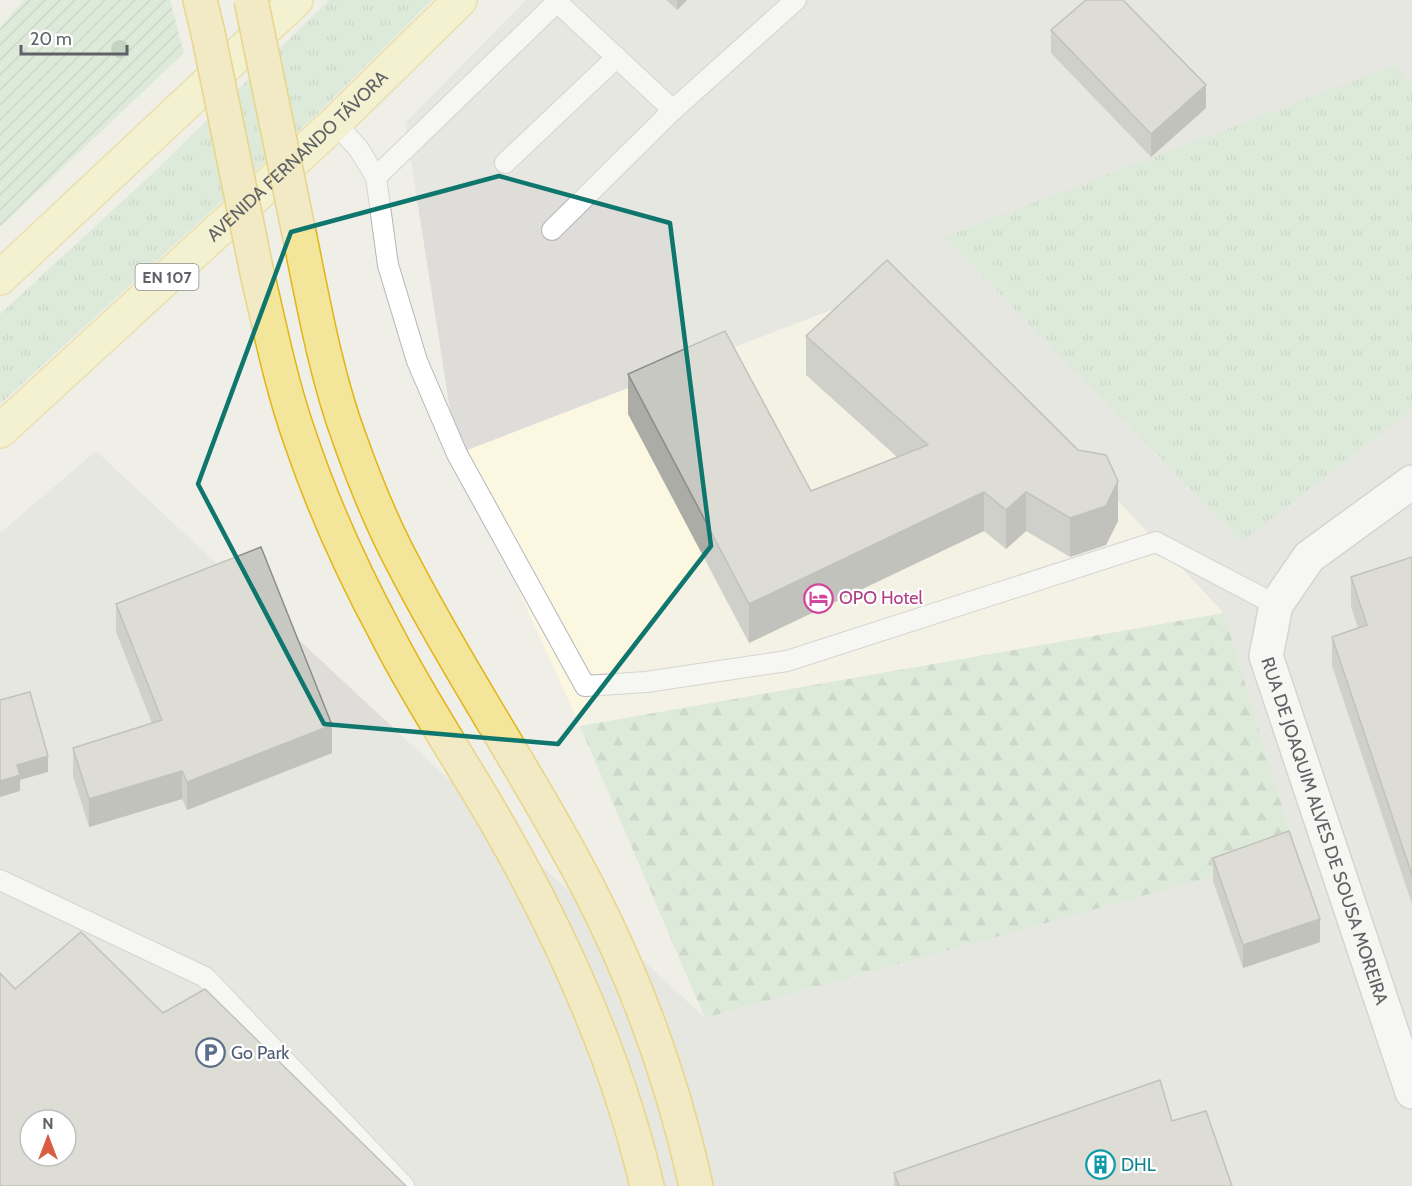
<svg xmlns="http://www.w3.org/2000/svg" width="1412" height="1186" viewBox="0 0 1412 1186" font-family="Cabin,sans-serif">
  <defs>
    <pattern id="grass-tufts" width="24" height="20" patternUnits="userSpaceOnUse" patternTransform="scale(1.5)"><rect width="24" height="20" fill="#c7e4c9"/><path d="M3 7l-1-3M5 7V3M7 7l1-3M15 17l-1-3M17 17v-4M19 17l1-3" fill="none" stroke="#a5bca7"/></pattern>
    <pattern id="forest-firs" width="22" height="20" patternUnits="userSpaceOnUse" patternTransform="scale(1.5)"><rect width="22" height="20" fill="#c7e4c9"/><path d="M5 1l3.5 6h-7zM16 11l3.5 6h-7z" fill="#a5bca7"/></pattern>
    <pattern id="garden-furrows" width="10" height="10" patternUnits="userSpaceOnUse" patternTransform="scale(1.5)"><rect width="10" height="10" fill="#c7e4c9"/><path d="M-1 1l2-2M0 10L10 0M9 11l2-2" fill="none" stroke="#a5bca7"/></pattern>
  </defs>
  <rect width="100%" height="100%" fill="#efeee7"/>
  <!-- commercial -->
  <polygon fill="#fbf7e1" points="909,280 1224,613 580,726 457,454"/>
  <!-- industrial -->
  <path fill="#deddd9" fill-rule="evenodd" d="M526,0h886v1186h-1412v-653l96,-82 609,567 591,-166 -72,-239 -315,-333 -452,174 -52,-331zM30,1120h36v36h-36z"/>
  <!-- grass -->
  <g fill="url(#grass-tufts)">
    <polygon points="329,0 432,0 317,114 0,404 0,314 152,174"/>
    <polygon points="1395,65 1412,85 1412,410 1242,541 944,237"/>
  </g>
  <!-- forest -->
  <polygon fill="url(#forest-firs)" points="1224,613 1296,853 705,1018 580,726"/>
  <!-- garden -->
  <polygon fill="url(#garden-furrows)" points="24,0 170,0 184,53 0,227 0,27"/>
  <g fill="none" stroke-linecap="round" stroke-linejoin="round">
    <defs>
      <g id="service">
        <polyline points="673,110 796,0"/>
        <polyline points="335,123 358,148 376,177 388,265 417,361 457,454 585,686 646,682 787,661 1156,542 1276,605"/>
        <polyline points="505,163 617,57"/>
        <polyline points="376,177 557,2 673,110 552,230"/>
        <polyline points="0,880 205,977 404,1186"/>
      </g>
      <g id="minor">
        <path id="s1" d="M1412,482l-103,75 -33,48 -10,51 146,436"/>
      </g>
      <g id="primary">
        <polyline points="0,278 296,0"/>
        <path id="s2" d="M0,431l335,-308 125,-123"/>
      </g>
      <g id="motorway">
        <polyline points="200,0 208,33"/>
        <path d="M300,238c14,68 26,137 50,202 16,45 35,91 58,133 57,109 127,211 183,320 47,92 83,192 105,293"/>
        <path d="M257,273c13,55 24,111 43,165 23,68 53,134 87,197 34,67 77,130 114,195 63,111 117,231 146,356"/>
      </g>
    </defs>
    <!-- service casing -->
    <use href="#service" stroke="#b4b6ba" stroke-width="22"/>
    <!-- minor casing -->
    <use href="#minor" stroke="#b4b6ba" stroke-width="36"/>
    <!-- primary casing -->
    <use href="#primary" stroke="#e5ce6b" stroke-width="36"/>
    <!-- motorway casing -->
    <use href="#motorway" stroke="#e1b516" stroke-width="36"/>
    <!-- service -->
    <use href="#service" stroke="#fff" stroke-width="20"/>
    <!-- minor -->
    <use href="#minor" stroke="#fff" stroke-width="33"/>
    <!-- primary -->
    <use href="#primary" stroke="#f8f3b4" stroke-width="33"/>
    <!-- motorway -->
    <use href="#motorway" stroke="#f3e59a" stroke-width="33"/>
    <defs>
      <g id="motorway-bridge">
        <polyline points="251,0 300,238"/>
        <polyline points="208,33 257,273"/>
      </g>
    </defs>
    <!-- motorway-bridge casing -->
    <use href="#motorway-bridge" stroke="#e1b516" stroke-width="36" stroke-linecap="butt"/>
    <!-- motorway-bridge -->
    <use href="#motorway-bridge" stroke="#f3e59a" stroke-width="33"/>
  </g>
  <!-- trees -->
  <circle fill="#8eb490" cx="120" cy="49" r="9"/>
  <!-- wall -->
  <g fill="#acaca7">
    <polygon points="666,0 687,0 677,10"/>
    <polygon points="1051,30 1206,108 1151,157 1051,53"/>
    <polygon points="806,336 1078,450 1118,521 1106,545 1070,557 1026,531 1006,549 984,531 749,643 628,414 628,374 811,491 897,457 806,375"/>
    <polygon points="1412,557 1412,904 1332,666 1332,637 1358,628 1351,606 1351,577"/>
    <polygon points="116,604 332,753 187,810 182,799 89,827 73,776 73,748 152,723 116,632"/>
    <polygon points="1213,858 1320,942 1243,968 1213,881"/>
    <polygon points="1172,1121 1232,1186 894,1186 894,1173"/>
  </g>
  <!-- shaded-wall -->
  <g fill="#8c8c88">
    <polygon points="677,0 687,0 677,10"/>
    <polygon points="1206,85 1206,108 1151,157 1151,134"/>
    <polygon points="1118,481 1118,521 1106,545 1070,557 1070,518"/>
    <polygon points="984,492 984,531 749,643 749,604"/>
    <polygon points="1026,492 1026,531 1006,549 1006,510"/>
    <polygon points="332,725 332,753 187,810 187,782"/>
    <polygon points="48,756 48,772 20,780 20,791 0,797 0,781 17,765"/>
    <polygon points="182,771 182,799 89,827 89,799"/>
    <polygon points="1320,919 1320,942 1243,968 1243,945"/>
  </g>
  <!-- building -->
  <g fill="#c8c8c2" stroke="#8c8c88" stroke-width="1.5" fill-rule="evenodd">
    <polygon points="1086,0 1123,0 1206,85 1151,134 1051,30"/>
    <polygon points="887,260 1078,450 1106,455 1118,481 1106,506 1070,518 1026,492 1006,510 984,492 749,604 628,374 725,331 811,491 928,445 806,336"/>
    <polygon points="261,547 332,725 187,782 182,771 89,799 73,748 162,720 116,604"/>
    <polygon points="1412,557 1412,875 1332,637 1367,625 1351,577"/>
    <polygon points="30,692 48,756 17,765 20,775 0,781 0,700"/>
    <polygon points="1289,831 1320,919 1243,945 1213,858"/>
    <path d="M81,932l82,81 42,-24 201,197h-406v-213l15,16zM30,1120h36v36h-36z"/>
    <polygon points="1160,1080 1172,1121 1206,1111 1232,1186 899,1186 894,1173"/>
  </g>
  <!-- marked area -->
  <path d="M0 0H1412V1186H0ZM499,176l171,47 41,323 -153,198 -234,-20 -126,-240 93,-252z" fill="#efeee7" fill-opacity=".55" fill-rule="evenodd"/>
  <path fill="none" stroke="#0f766e" stroke-width="4.5" stroke-linejoin="round" d="M499,176l171,47 41,323 -153,198 -234,-20 -126,-240 93,-252z"/>
  <!-- icons -->
  <defs>
    <symbol id="hotel-ring" viewBox="-11 -11 22 22"><circle r="9.5" fill="#fff" stroke="#d1479c" stroke-width="1.5"/><path d="M-6-4.5h1.5V1H6V5H4.5V3h-9V5H-6ZM-4 0a1.8 1.8 0 1 1 3.6 0ZM.5 0V-2.5h3Q6-2.5 6 0Z" fill="#d1479c"/></symbol>
    <symbol id="parking-ring" viewBox="-11 -11 22 22"><circle r="9.5" fill="#fff" stroke="#5c6f8a" stroke-width="1.5"/><path d="M-3.5-5.5H1a3.5 3.5 0 0 1 0 7H-1V5.5H-3.5ZM-1-3.4V-.6H.8a1.4 1.4 0 0 0 0-2.8Z" fill="#5c6f8a"/></symbol>
    <symbol id="building-ring" viewBox="-11 -11 22 22"><circle r="9.5" fill="#fff" stroke="#0f9aa8" stroke-width="1.5"/><path d="M-4-6H4V6H1V3H-1V6H-4ZM-2.5-4.3h1.7v1.8h-1.7ZM.8-4.3h1.7v1.8H.8ZM-2.5-1h1.7V.8h-1.7ZM.8-1h1.7V.8H.8Z" fill="#0f9aa8"/></symbol>
  </defs>
  <g fill-rule="evenodd">
    <use href="#hotel-ring" x="802" y="582" width="33" height="33"/>
    <use href="#parking-ring" x="194" y="1036" width="33" height="33"/>
    <use href="#building-ring" x="1084" y="1148" width="33" height="33"/>
  </g>
  <g text-anchor="middle" stroke-width="4.5" stroke-linejoin="round" paint-order="stroke">
    <!-- shield labels -->
    <rect fill="#fff" stroke="#8f9094" stroke-width="1.5" x="135.5" y="264" width="63" height="26" rx="4.5"/>
    <g font-size="16" font-weight="bold" fill="#5f6166">
      <text x="167" y="283">EN 107</text>
    </g>
    <!-- street labels -->
    <g font-size="18" fill="#5f6166" stroke="#fff">
      <text dy="6" stroke="none"><textPath href="#s2" startOffset="405">AVENIDA FERNANDO TÁVORA</textPath></text>
      <text dy="6" stroke="none"><textPath href="#s1" startOffset="422">RUA DE JOAQUIM ALVES DE SOUSA MOREIRA</textPath></text>
    </g>
    <!-- hotel labels -->
    <g font-size="18" fill="#b23c85" stroke="#fff" text-anchor="start">
      <text x="839" y="604">OPO Hotel</text>
    </g>
    <!-- service labels -->
    <g font-size="18" fill="#4e5e75" stroke="#fff" text-anchor="start">
      <text x="231" y="1059">Go Park</text>
    </g>
    <!-- culture labels -->
    <g font-size="18" fill="#0d838f" stroke="#fff" text-anchor="start">
      <text x="1121" y="1171">DHL</text>
    </g>
  </g>
  <!-- north arrow -->
  <g transform="translate(48 1138)"><circle r="28" fill="#ffffff" stroke="#bfc0c2" stroke-width="1.5"/>
  <path d="M0-4.5L10 22L0 15L-10 22Z" fill="#da5d43"/>
  <text y="-9" font-size="16" font-weight="bold" text-anchor="middle" fill="#5f6166">N</text>
  </g>
  <!-- scale -->
  <path d="M21 45v9h106v-9" fill="none" stroke="#5f6166" stroke-width="3"/>
  <text x="30" y="45" font-size="18" fill="#5f6166" stroke="#ffffff" stroke-width="4.5" paint-order="stroke">20 m</text>
</svg>
